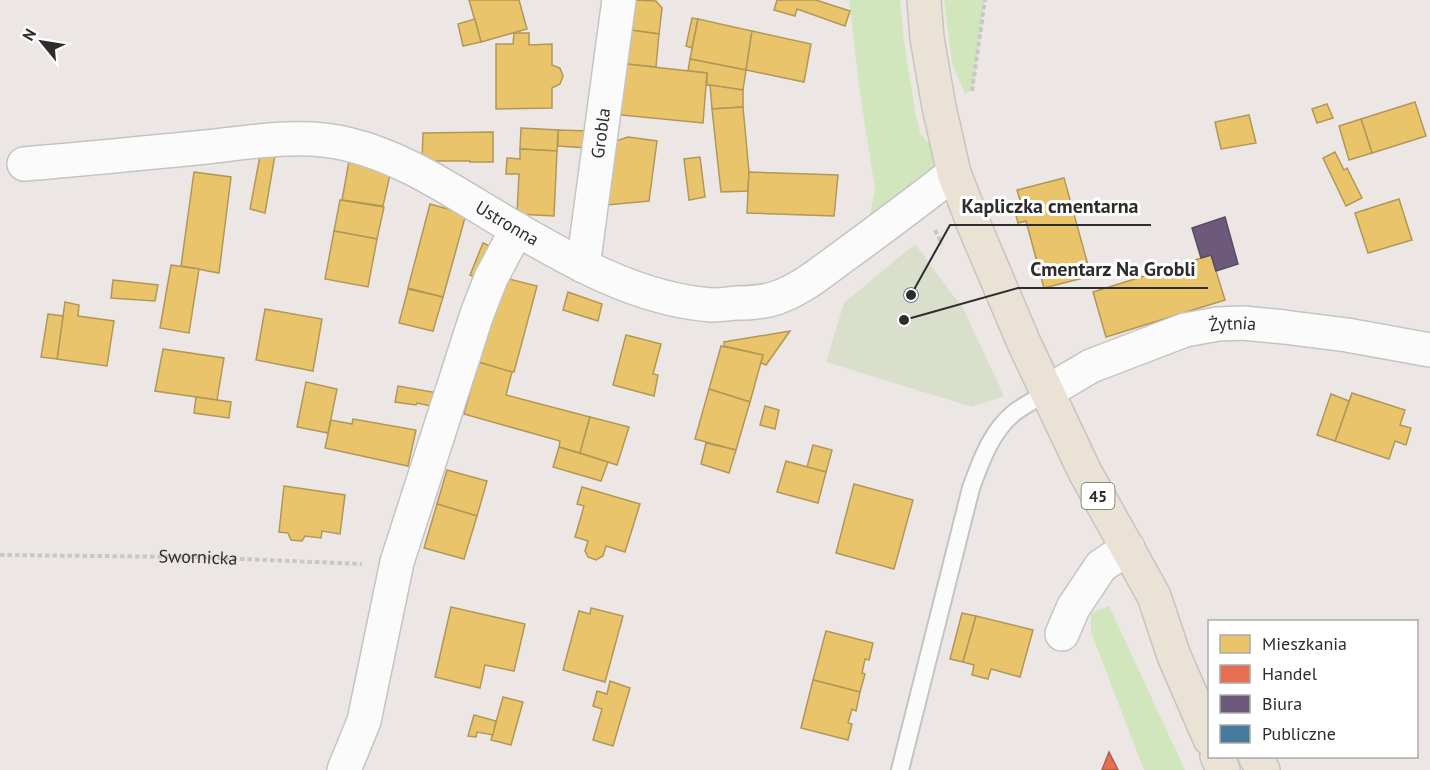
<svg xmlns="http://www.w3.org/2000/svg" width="1430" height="770" viewBox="0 0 1430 770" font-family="'PT Sans',sans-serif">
  <rect width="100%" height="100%" fill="#ece7e4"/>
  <!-- green -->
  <g fill="#d1e6bc">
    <polygon points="849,0 900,0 904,41 915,111 920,133 954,173 865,241 875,189 860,93"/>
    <polygon points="944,0 985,0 973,89 965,94 952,63"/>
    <polygon points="1109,606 1185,770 1144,770 1091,632 1091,613"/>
  </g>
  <!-- cemetery -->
  <polygon fill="#d9dfcb" points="915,244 964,310 1004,396 972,407 826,362 844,303"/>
  <!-- homes -->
  <g fill="#e9c46a" stroke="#b19758" stroke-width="1.5">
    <polygon points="469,0 519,0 527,29 481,42"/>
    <polygon points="635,0 656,1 662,8 659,34 631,30"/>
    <polygon points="777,0 816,0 850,11 845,26 797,9 795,16 774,10"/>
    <polygon points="692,18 698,19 692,48 686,46"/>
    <polygon points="475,19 481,42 463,46 458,24"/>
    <polygon points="698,19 752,31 746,70 690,59"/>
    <polygon points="631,30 659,34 656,67 626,64"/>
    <polygon points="752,31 811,44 804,82 746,70"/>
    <polygon points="514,33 529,33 529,45 552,44 552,65 560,68 563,76 560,84 552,88 552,108 496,109 496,44 513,44"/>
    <polygon points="690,59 746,70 743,90 707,85 707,73 688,71"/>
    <polygon points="626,64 707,73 703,123 622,115 620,112"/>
    <polygon points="710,85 743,90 743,107 712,109"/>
    <polygon points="1415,102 1426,136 1372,153 1361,119"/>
    <polygon points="1327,104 1333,118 1317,123 1312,109"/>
    <polygon points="743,107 749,172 748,191 721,192 712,109"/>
    <polygon points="1249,115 1256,143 1221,149 1215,122"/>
    <polygon points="1361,119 1372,153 1349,160 1339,126"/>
    <polygon points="521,128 558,130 557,151 520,149"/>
    <polygon points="558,130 589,131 588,148 558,146"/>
    <polygon points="493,132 493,162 470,162 470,161 422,161 423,133"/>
    <polygon points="628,137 657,141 649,201 607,205 616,141"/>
    <polygon points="520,149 557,151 554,216 517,214 519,174 506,174 507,158 520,159"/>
    <polygon points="1335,152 1344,170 1347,168 1362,198 1346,206 1323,158"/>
    <polygon points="275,155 265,213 250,209 260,156"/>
    <polygon points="700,157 705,197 689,200 684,159"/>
    <polygon points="349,161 391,170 383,206 342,200"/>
    <polygon points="194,172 231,177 219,273 181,266"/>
    <polygon points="749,172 838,175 834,216 747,213"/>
    <polygon points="1064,178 1091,276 1044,288 1026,221 1018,223 1015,212 1023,210 1017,190"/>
    <polygon points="1399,199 1412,240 1368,253 1355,213"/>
    <polygon points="340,200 384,207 377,239 334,231"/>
    <polygon points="430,204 466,214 443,297 408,288"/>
    <polygon points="334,231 377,239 368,287 325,279"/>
    <polygon points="483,243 494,248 482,280 470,275"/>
    <polygon points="1211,255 1225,300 1106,337 1093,292"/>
    <polygon points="171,265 199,269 189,333 160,328"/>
    <polygon points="501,277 537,286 514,372 512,372 478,362"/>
    <polygon points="113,280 158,285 155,301 111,298"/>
    <polygon points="408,289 443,297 433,331 399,323"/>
    <polygon points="568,292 602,304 598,321 563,310"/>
    <polygon points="65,302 79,305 78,316 114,321 107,366 57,359"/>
    <polygon points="265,309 322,319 313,371 256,360"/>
    <polygon points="48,314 63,316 57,359 41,357"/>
    <polygon points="790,331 766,365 761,363 763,355 724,346 724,342"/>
    <polygon points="626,335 661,344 653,374 658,375 654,396 613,385"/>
    <polygon points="721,346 763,355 750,402 709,389"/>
    <polygon points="163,349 224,358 217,400 155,391"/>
    <polygon points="478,362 512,372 506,395 590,417 580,453 559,447 560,441 464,414"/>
    <polygon points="306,382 337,389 328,433 297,427"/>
    <polygon points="398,386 438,393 436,407 417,403 416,405 395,402"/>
    <polygon points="709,389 750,402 736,450 695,439"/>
    <polygon points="1352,393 1405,410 1400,425 1411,428 1406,445 1395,441 1389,459 1335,441"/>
    <polygon points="1331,394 1349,401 1335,441 1317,435"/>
    <polygon points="196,397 231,402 229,418 194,413"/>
    <polygon points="765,406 779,410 775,429 760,425"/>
    <polygon points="590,417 629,427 617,465 580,453"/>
    <polygon points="353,419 416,430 408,466 325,448 331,420 352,424"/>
    <polygon points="706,443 736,450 729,473 701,464"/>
    <polygon points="813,445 832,450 826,472 807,467"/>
    <polygon points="559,447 608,462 601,481 553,467"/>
    <polygon points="786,461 826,472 818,503 777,492"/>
    <polygon points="447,470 487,481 477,516 437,504"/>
    <polygon points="854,484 913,500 894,569 836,553"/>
    <polygon points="284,486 345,495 340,534 322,531 321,538 305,536 302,541 291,540 288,533 279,532"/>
    <polygon points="582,487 640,504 625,552 606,546 603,556 596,560 588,557 585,551 588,541 575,537 584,506 577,504"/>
    <polygon points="437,504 477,516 464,559 424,548"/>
    <polygon points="451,607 525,624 514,671 485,665 480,688 435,677"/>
    <polygon points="591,608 623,616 605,682 563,670 579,611 590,614"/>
    <polygon points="962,613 976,616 963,662 950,659"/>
    <polygon points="976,616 1033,630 1020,677 991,669 988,679 972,675 974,665 963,662"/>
    <polygon points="826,631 873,643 869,660 865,659 862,673 865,674 860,692 813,680"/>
    <polygon points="813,680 860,692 856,711 852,709 848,723 852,724 848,740 801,728"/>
    <polygon points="610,681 630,688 613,746 593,740 602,709 593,706 597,691 607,694"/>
    <polygon points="503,697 523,702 511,745 491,740"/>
    <polygon points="474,715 496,721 493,735 477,732 476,737 468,736"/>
  </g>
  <!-- shops -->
  <polygon fill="#e76f51" stroke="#af5b46" stroke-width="1.5" points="1109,752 1118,770 1102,770"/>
  <!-- offices -->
  <polygon fill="#6d597a" stroke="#5a4c63" stroke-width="1.5" points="1225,217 1238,264 1216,271 1211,255 1201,258 1192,228"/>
  <!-- public -->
  <circle fill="#457b9d" stroke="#3e647b" stroke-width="1.5" cx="911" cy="295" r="7"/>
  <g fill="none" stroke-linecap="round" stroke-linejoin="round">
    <defs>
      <path id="lane" d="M900,770l71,-282c10,-27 20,-57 44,-76 10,-7 21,-13 32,-20"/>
      <g id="street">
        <path id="s2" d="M24,164c60,-5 121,-11 182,-17 44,-5 97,-14 141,-3 56,13 105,47 154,76 65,38 133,79 210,85 8,0 17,-1 25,-2 13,0 28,-1 40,-5 26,-9 47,-27 69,-43 37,-27 73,-54 109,-82"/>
        <path id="s3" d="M583,266l36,-266"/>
        <path id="s4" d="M1047,392l44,-26 94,-36 33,-6 25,-1 41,4 63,8 83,15"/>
        <polyline points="1062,634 1073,608 1101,566 1128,548"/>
        <polyline points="344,770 364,721 397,562 477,314 491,278 517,229"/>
      </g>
      <g id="primary">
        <polyline points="924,0 927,38 939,107 954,173 976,230 1024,343 1085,472 1154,596 1174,656 1210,739"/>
        <polyline points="1217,756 1223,770"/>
        <polyline points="1255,756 1263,770"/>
      </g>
    </defs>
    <!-- lane casing -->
    <use href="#lane" stroke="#c5c4c4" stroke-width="20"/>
    <!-- street casing -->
    <use href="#street" stroke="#c5c4c4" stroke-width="36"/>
    <!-- primary casing -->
    <use href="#primary" stroke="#c6c4c3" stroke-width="36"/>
    <!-- path -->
    <g stroke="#c8c8c8" stroke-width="4" stroke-dasharray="4.5 3" stroke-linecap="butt">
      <polyline points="972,91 985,0"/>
      <polyline points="935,230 942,244"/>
      <path id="s1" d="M0,555l195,2 167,7"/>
    </g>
    <!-- lane -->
    <use href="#lane" stroke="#fcfbfb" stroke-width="16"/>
    <!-- street -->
    <use href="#street" stroke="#fcfbfb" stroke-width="33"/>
    <!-- primary -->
    <use href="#primary" stroke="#e9e2d5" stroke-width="33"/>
  </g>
  <g text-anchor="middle" stroke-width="6" stroke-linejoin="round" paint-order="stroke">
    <!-- shield labels -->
    <rect fill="#fff" stroke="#6c6c6c" stroke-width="1.5" x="1081.5" y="483" width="33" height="26" rx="4.5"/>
    <g font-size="16" font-weight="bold" fill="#2d2d2d">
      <text x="1098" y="502">45</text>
    </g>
    <!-- street labels -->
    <g font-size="18" fill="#2d2d2d" stroke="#fff">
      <text dy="6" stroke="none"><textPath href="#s3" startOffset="134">Grobla</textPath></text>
      <text dy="6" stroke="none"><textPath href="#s2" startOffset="504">Ustronna</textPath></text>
      <text dy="6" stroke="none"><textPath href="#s4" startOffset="200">Żytnia</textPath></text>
      <text dy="6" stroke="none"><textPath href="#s1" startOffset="198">Swornicka</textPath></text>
    </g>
  </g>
  <!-- callouts -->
  <path fill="none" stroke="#2d2d2d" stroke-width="2" d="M911 295L950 225H1151M904 320L1018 288H1208"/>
  <g fill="#2d2d2d" stroke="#fff" stroke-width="2">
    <circle cx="911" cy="295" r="6"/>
    <circle cx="904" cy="320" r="6"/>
  </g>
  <g font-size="20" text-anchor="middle" font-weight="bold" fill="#2d2d2d" stroke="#fff" stroke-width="6" stroke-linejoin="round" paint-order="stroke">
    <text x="1050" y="213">Kapliczka cmentarna</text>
    <text x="1113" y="276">Cmentarz Na Grobli</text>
  </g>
  <!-- legend -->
  <rect x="1208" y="620" width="210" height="138" fill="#ffffff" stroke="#ababab" stroke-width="1.5"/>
  <rect x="1220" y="635" width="30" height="18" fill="#e9c46a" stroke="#ababab" stroke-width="1.5"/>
  <text x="1262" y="650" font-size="18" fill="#2d2d2d">Mieszkania</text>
  <rect x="1220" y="665" width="30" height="18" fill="#e76f51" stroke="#ababab" stroke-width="1.5"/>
  <text x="1262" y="680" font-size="18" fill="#2d2d2d">Handel</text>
  <rect x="1220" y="695" width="30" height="18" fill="#6d597a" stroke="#ababab" stroke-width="1.5"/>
  <text x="1262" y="710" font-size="18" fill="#2d2d2d">Biura</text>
  <rect x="1220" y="725" width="30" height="18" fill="#457b9d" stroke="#ababab" stroke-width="1.5"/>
  <text x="1262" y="740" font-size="18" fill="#2d2d2d">Publiczne</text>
  <!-- north arrow -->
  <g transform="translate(42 42) rotate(300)" stroke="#ffffff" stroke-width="4.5" paint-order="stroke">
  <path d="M0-4.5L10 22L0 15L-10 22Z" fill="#2d2d2d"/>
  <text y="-9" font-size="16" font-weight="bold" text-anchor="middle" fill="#2d2d2d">N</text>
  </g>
</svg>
